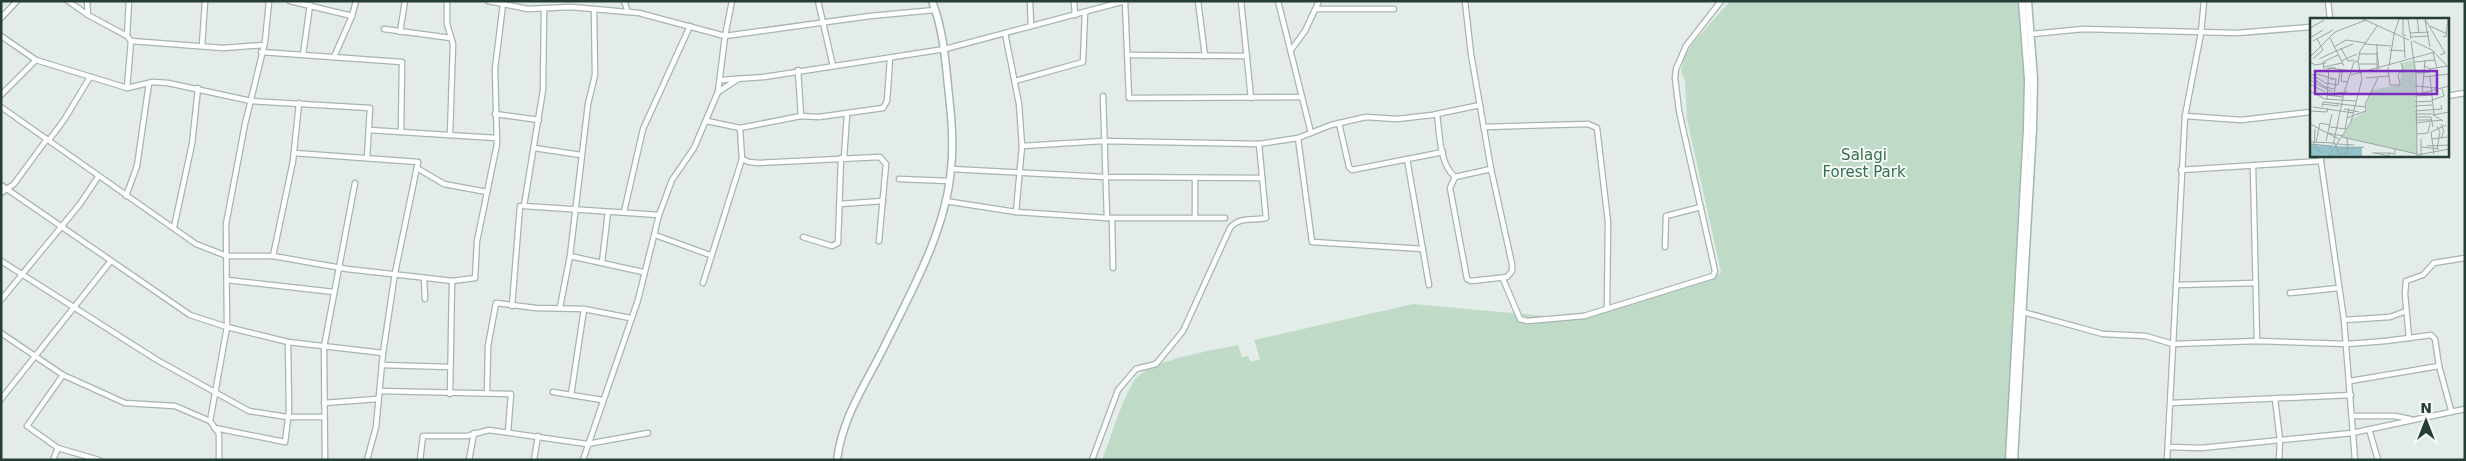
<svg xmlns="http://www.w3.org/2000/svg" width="2466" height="461" viewBox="0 0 2466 461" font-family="'DejaVu Sans',sans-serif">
  <rect width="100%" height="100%" fill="#e4ece9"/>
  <!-- green -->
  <path fill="#bfdbc7" d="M1730,1h291l7,86 -20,373h-906c9,-23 20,-60 32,-79 13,-21 81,-31 104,-36l4,12 6,-1 3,6 9,-3 -6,-19 159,-36 166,15 12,-2 126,-41 4,-4 -34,-153 -2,-38 -4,-9 3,-14 10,-16z"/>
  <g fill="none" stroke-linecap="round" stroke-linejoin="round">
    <defs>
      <g id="street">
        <polyline points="68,1 88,15 127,36 131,41 127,88"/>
        <polyline points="87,1 88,15"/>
        <polyline points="290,1 352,16"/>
        <polyline points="447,1 447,24 453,44 450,135"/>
        <polyline points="488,1 528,9 571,7 639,13 725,36 870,16 935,10"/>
        <polyline points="624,1 628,12"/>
        <polyline points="818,1 833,66"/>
        <polyline points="1030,1 1031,26"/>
        <polyline points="1074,1 1075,15"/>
        <polyline points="1125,1 1129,98 1302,97"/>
        <polyline points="1198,1 1205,56"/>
        <polyline points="1241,1 1251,98"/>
        <polyline points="1278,1 1311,133"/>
        <polyline points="2328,1 2330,19"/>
        <polyline points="1316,9 1394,9"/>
        <polyline points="544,10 543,90 524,206 659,215"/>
        <polyline points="1,18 17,1"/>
        <polyline points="384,29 451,38"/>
        <polyline points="400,32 405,1"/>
        <polyline points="1005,33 1019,104 1022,146 1016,212"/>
        <polyline points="2031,34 2083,29 2237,33 2311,27"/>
        <polyline points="1,36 36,60 1,95"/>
        <polyline points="127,36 129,1"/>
        <polyline points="131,41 223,48 264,45"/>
        <polyline points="202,46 205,1"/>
        <polyline points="1291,50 1305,31 1319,1"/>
        <polyline points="261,52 402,62 401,132"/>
        <polyline points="303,55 310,5"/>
        <polyline points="1128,55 1247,56"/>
        <polyline points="334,57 352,16 356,1"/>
        <polyline points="36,60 127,88 153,82 168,83 251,101 370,108 367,158"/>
        <polyline points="798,70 801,116"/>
        <polyline points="721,80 764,77 945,49 1125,1"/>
        <polyline points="1015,81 1083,62 1085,12"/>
        <polyline points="718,92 738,79"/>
        <polyline points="1103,96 1107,218"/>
        <polyline points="2447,96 2465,93"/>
        <polyline points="1,107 196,244 227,256 273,256 347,269 427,278 452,281 475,278 477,241 497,144 495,69 503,4"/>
        <polyline points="495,114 539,120"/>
        <path d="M1437,115c3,20 2,48 18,62l36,-8"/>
        <polyline points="2185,116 2241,120 2311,112"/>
        <polyline points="707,121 740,128 801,116 819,117 883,108 887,101 890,59"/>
        <polyline points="1339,123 1349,167 1352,170 1443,152"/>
        <polyline points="1484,127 1588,124 1597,128 1608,222 1607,309"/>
        <polyline points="369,130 496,138"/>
        <polyline points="1298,138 1312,242 1423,249"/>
        <polyline points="49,140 64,120 90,77"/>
        <polyline points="1022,146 1103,141 1259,144 1298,138 1331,125 1366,117 1397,119 1432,115 1480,105"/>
        <polyline points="534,148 581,155"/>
        <polyline points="294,153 418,162 395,273 383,353 376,427 367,460"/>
        <polyline points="2320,155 2344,320 2355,460"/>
        <polyline points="844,158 847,114"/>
        <polyline points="742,159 749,162 759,163 880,157 886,164 879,241"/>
        <polyline points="1407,159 1429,285"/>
        <polyline points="2253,167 2257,341"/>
        <polyline points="417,168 444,184 487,192"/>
        <polyline points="951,169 1105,177 1262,178"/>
        <polyline points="2181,170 2321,161"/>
        <polyline points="1455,177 1450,188 1467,279 1471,281 1507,277 1512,271 1512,264 1491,169 1471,54 1465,1"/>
        <polyline points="899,179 949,181"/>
        <polyline points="1,185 190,315 227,327 288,342 383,353"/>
        <polyline points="1,193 14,184 47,139"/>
        <polyline points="126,196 137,166 149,83"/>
        <polyline points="945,201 1016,212 1107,218 1225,218"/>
        <polyline points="840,204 883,201"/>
        <polyline points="624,212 643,129 690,26"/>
        <polyline points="1112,218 1113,268"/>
        <polyline points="1195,218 1195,178"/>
        <polyline points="174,227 192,144 198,88"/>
        <polyline points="655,235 710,255"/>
        <polyline points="803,237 832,246 838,243 841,158"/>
        <polyline points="1665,247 1666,216 1701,207"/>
        <polyline points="273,256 293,161 299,103"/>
        <polyline points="570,256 643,272"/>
        <polyline points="1,261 157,360 249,411 287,417 324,417"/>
        <polyline points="602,262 608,212"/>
        <polyline points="424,278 425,299"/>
        <polyline points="1503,279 1520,319 1527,321 1584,316 1713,276 1715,271 1679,111 1675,78 1676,69 1686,46 1721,1"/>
        <polyline points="227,280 334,292"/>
        <polyline points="703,283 742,159 740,128"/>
        <polyline points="2176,285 2255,283"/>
        <polyline points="2290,293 2339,288"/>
        <polyline points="1,300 80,204 98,177"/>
        <polyline points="512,306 520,206"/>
        <polyline points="560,307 570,256 588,104 595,75 594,9"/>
        <polyline points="2023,312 2103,334 2146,336 2173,344 2257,341 2347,344 2386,341 2431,335 2435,339 2439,366 2451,410"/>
        <polyline points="2344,320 2390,317 2406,311"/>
        <polyline points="1,333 63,375 125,403 175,406 210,421"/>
        <polyline points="2409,338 2405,294 2406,281 2423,275 2434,263 2465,258"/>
        <polyline points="382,365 450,367"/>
        <polyline points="63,375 27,426 58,448 99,460"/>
        <polyline points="2350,381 2439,366"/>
        <polyline points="380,391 511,394 508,432"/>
        <polyline points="553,392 602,400"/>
        <polyline points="487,393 488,346 496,303 536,308 584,309 630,318"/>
        <polyline points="450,394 452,281"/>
        <polyline points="571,395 584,309"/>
        <polyline points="1,399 110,262"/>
        <polyline points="2275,399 2280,440 2279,460"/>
        <polyline points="324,403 377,399"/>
        <polyline points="2171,403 2351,395"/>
        <polyline points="2352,416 2395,416 2410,419"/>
        <polyline points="215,428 285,442 289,411 288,342"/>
        <polyline points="2369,429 2378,460"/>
        <polyline points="2168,447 2201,448 2352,433 2465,409"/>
        <polyline points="53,460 58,448"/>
        <polyline points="219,460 219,434 210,421 227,327 226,224 245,124 265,42 269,1"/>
        <polyline points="325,460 324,347 355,183"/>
        <polyline points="420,460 423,436 467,436 489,430 587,444 648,433"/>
        <polyline points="469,460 474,433"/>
        <polyline points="534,460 538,436"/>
        <polyline points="583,460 638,300 659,215 672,180 694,148 718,92 725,36 732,1"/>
        <path d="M1092,460l26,-70 18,-21 20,-5 27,-33 47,-103c10,-12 23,-7 36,-10l-7,-74"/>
        <polyline points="2167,460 2185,116 2201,33 2204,1"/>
      </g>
      <g id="secondary">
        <path d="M837,460c5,-42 28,-75 46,-111 27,-55 63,-118 68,-180 3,-27 0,-56 -3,-83 -3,-29 -5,-57 -16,-85"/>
        <polyline points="2009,460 2027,129 2028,79 2022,1"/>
        <polyline points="2014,460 2033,129 2034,79 2028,1"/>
      </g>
    </defs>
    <!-- street casing -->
    <use href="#street" stroke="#a7b4b0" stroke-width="7"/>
    <!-- secondary casing -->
    <use href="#secondary" stroke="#a3b7b1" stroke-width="9"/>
    <!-- street -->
    <use href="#street" stroke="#fff" stroke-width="4.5"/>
    <!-- secondary -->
    <use href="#secondary" stroke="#fff" stroke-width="6"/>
  </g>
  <g text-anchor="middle" stroke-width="4" stroke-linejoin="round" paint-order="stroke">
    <!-- park labels -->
    <g font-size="15" fill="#33704b" stroke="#f5f9f7">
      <text x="1864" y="160">Salagi<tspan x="1864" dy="17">Forest Park</tspan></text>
    </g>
  </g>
  <!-- overview -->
  <g transform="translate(2310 18)">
    <rect width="139" height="139" fill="#e4ece9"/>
    <path d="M104,42l3,94 -75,-17 10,-18 15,-8 -1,-7 6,-14 28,-5 2,-22z" fill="#bfdbc7"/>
    <path d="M0,127l52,2v9h-52z" fill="#91c3cc"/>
    <path fill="none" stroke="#98a6a2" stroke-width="1" d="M51,0l48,22M76,0l22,1M107,0l2,15M93,1v16l3,1M98,1l3,20M115,1l20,34 -5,2M115,2l5,27M120,8l17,8M0,10l14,-8M100,15l19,-1M84,16l5,-15M133,18l3,1 2,-19M100,19l19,-1M0,20l13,-8M20,20l14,28M94,20l1,20M3,23l20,-11M101,23l5,34 1,81M103,23l19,9 17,18M54,26l27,2M24,29l12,-7 20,3M31,30l7,13 6,-1M79,32l16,1M26,33l17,-7M67,34l2,17M123,35l4,15M49,36h18M0,39l25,-25 31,-12M3,41l10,-9 -6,-11M9,41l17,-8M31,43l16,-7M0,44l5,3 11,-2M105,44l20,-2M49,46h18M79,48l5,-32M115,48l5,3 17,-3M14,49l18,-4M78,49l2,18M14,51l-1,-7 15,-7M67,52v-26M15,53l3,-3 34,4M32,54l-1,9 7,1M0,55l15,10 13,2 2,-14M106,55l14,-1v-3M7,56l17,5M41,57l84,-23M0,58l15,11 9,2M113,59l26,-3M120,59l4,37M56,60l23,-2M20,61h6l-2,17M0,62l22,12M0,66l15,8M80,67h10l-2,-10 5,-6 -2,-6M105,68l21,2 1,3M0,73l15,8 31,2M113,75l26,-7M17,77l16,2M26,78v-3l12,-1M105,78l17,-1M112,78l3,-36M17,81l2,-31h7M122,82l12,-4 -2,-7M105,84l18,-1M12,86l16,2v-3M105,88l17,-1M3,89l41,6M12,89l1,-5 43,5M34,91l15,3M0,93l17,1 1,-4M105,93l27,-2 -1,-4M105,96h17l11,7M123,97l16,-3M105,99h16l2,10M37,100l19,-7 -1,-7 13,-26M105,102h17M106,105l26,-3M0,106l29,15M131,106l3,7 -3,7M20,109l16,2M5,111l-1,17 8,7M35,111l4,-21M121,114l3,22M121,114l15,-7M18,115l15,3M107,116l11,-1 2,-10M32,119l75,17M122,121l15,-2M16,123l6,-27M0,124l25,1 4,11 9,-1 -1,-15M6,124l4,-19 10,2M0,126l22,2M27,126l17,1M23,127l11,-52 10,-31 4,-1M117,128l22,-1M111,129l18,2M29,131l25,-2M127,131l3,-17 -3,-6M62,135h17M65,135l14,3v-3l6,1v-5M107,137l32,-6M19,138l22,-34 11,-43 -4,-17 2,-11 17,-25M111,138v-17"/>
    <path fill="#7b2cbf" fill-opacity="0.15" stroke="#7b2cbf" stroke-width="2.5" d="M5,53h122v23h-122z"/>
    <rect width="139" height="139" fill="none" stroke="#253d37" stroke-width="2.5"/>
  </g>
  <!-- border -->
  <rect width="2466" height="461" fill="none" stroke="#253d37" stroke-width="5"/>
  <!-- north arrow -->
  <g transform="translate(2426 421)" stroke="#f5f9f7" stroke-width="4" paint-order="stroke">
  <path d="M0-4L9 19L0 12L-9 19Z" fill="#253d37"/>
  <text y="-8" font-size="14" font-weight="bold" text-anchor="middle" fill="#253d37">N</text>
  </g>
</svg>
